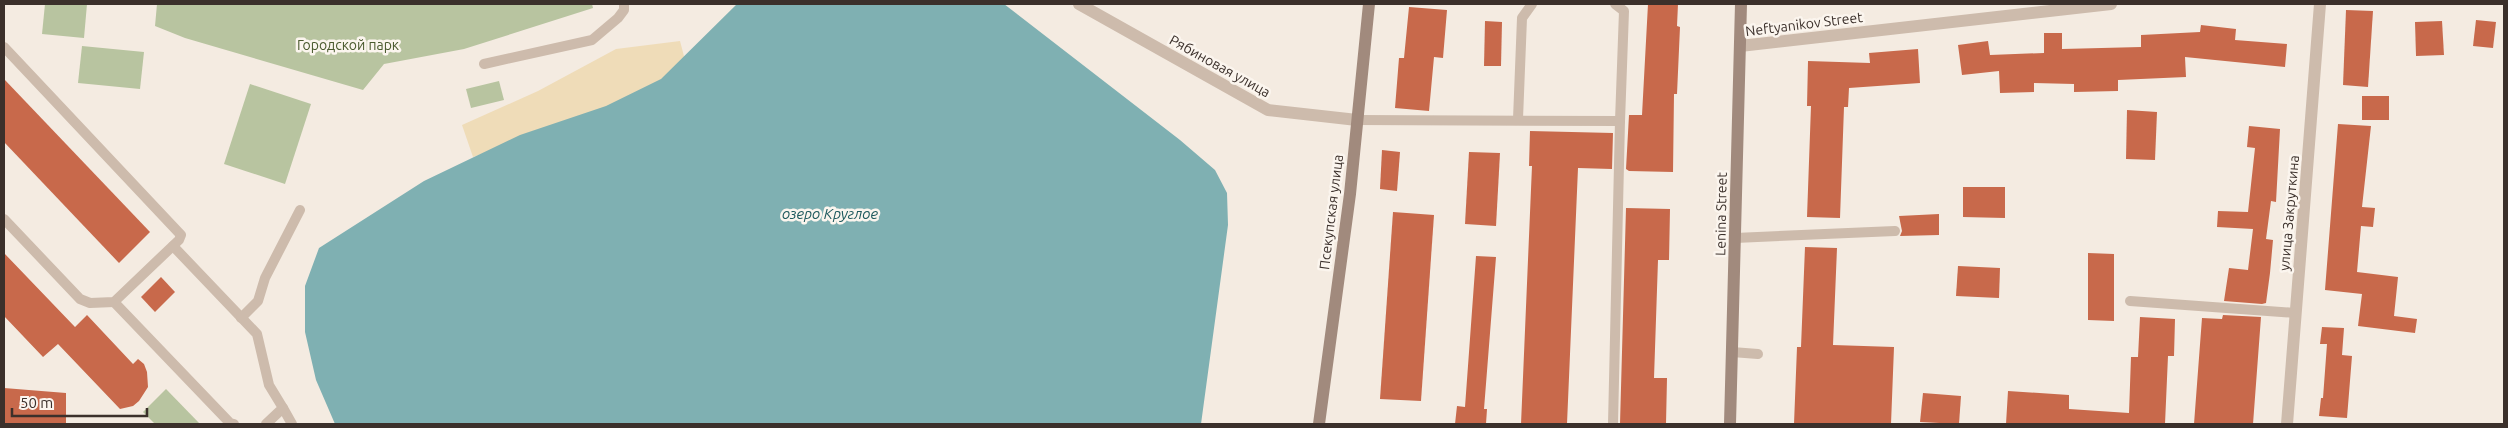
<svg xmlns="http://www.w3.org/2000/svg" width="2508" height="428" viewBox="0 0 2508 428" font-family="Ubuntu,sans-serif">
  <rect width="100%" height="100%" fill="#f4ebe1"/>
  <!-- green -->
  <g fill="#b8c4a0">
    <polygon points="45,4 87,4 84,38 42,34"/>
    <polygon points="157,4 592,4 593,8 464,49 384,64 363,90 185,38 155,26"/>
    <polygon points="82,46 144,52 140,89 78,83"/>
    <polygon points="499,81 504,100 471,108 466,89"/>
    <polygon points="250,84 311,104 285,184 224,164"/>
    <polygon points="166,389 200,424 155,424 143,412"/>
  </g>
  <!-- sand -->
  <polygon fill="#efdcb8" points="680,41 685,60 665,90 473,157 462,125 538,91 616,49"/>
  <!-- water -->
  <polygon fill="#7fb0b2" points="737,4 1004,4 1180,140 1215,170 1227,193 1228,225 1201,424 335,424 316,380 305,332 305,286 319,248 424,181 520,135 606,106 661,79"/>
  <!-- building -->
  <g fill="#c8694b">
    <polygon points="1648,4 1678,4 1677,26 1680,27 1677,94 1674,94 1673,172 1629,171 1626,169 1629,115 1642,115"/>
    <polygon points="1409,7 1447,10 1443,58 1434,57 1429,111 1395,108 1399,58 1404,58"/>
    <polygon points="2346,10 2373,11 2368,87 2343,85"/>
    <polygon points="2476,20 2496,22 2493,48 2473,46"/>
    <polygon points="1485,21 1502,22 1501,66 1484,66"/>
    <polygon points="2442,21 2444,55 2416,56 2415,22"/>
    <polygon points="2201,25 2236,29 2235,40 2287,44 2285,67 2185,57 2186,77 2118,80 2118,91 2074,92 2074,84 2034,83 2034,92 2000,93 1999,71 1962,75 1958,45 1988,41 1990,55 2044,53 2044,33 2062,33 2062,49 2141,47 2141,35 2200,32"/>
    <polygon points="1918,49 1920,83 1849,88 1848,107 1844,107 1840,218 1807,217 1811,106 1807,106 1808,61 1870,63 1869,53"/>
    <polygon points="4,79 150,232 119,263 4,142"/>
    <rect x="2362" y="96" width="27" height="24"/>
    <polygon points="2127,110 2157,112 2155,160 2126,159"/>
    <polygon points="2338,124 2371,126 2362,207 2375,208 2373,227 2361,226 2357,272 2398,277 2394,316 2417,319 2415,333 2358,326 2362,294 2325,290"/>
    <polygon points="2249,126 2280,129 2276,202 2271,201 2266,239 2273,240 2270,273 2266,303 2262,304 2224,301 2229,268 2248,270 2253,229 2217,227 2218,211 2248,212 2255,148 2247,147"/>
    <polygon points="1530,131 1613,133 1612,169 1578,168 1567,424 1521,424 1532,166 1529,166"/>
    <polygon points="1382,150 1400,152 1397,191 1380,189"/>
    <polygon points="1469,152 1500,153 1496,226 1465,224"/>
    <polygon points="1963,187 2005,187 2005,218 1963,217"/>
    <polygon points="1626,208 1670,209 1669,260 1658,260 1654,378 1667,378 1666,424 1620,424"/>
    <polygon points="1393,212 1434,215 1421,401 1380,399"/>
    <polygon points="1939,214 1939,235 1900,236 1902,231 1899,216"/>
    <polygon points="1805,247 1837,248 1833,345 1894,347 1891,424 1794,424 1797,347 1801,347"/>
    <polygon points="4,253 75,327 87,315 133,364 138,359 144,364 147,372 148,387 139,401 133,406 120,409 58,344 43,357 4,316"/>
    <polygon points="2088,253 2114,254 2114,321 2088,320"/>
    <polygon points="1476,256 1496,257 1484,409 1487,409 1486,424 1455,424 1457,406 1465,407"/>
    <polygon points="1958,266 2000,268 1999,298 1956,296"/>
    <polygon points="161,277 175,292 155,312 141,297"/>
    <polygon points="2223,315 2261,317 2253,424 2194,424 2202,318 2222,319"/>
    <polygon points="2140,317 2175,319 2174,356 2168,356 2165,424 2006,424 2008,391 2069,395 2069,409 2129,413 2131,357 2138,357"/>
    <polygon points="2322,327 2344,328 2342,355 2352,356 2347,418 2319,416 2321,398 2323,398 2327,344 2320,344"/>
    <polygon points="4,388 66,393 66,424 4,424"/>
    <polygon points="1923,393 1961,396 1959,424 1920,422"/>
  </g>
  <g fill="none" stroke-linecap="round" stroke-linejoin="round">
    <!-- lane -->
    <g stroke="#cdbbac" stroke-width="10">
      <polyline points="1615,4 1624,11 1620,121"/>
      <polyline points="4,47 181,235 179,240 114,302 90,303 80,299 4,219"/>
      <polyline points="484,64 592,40 618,18 624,10 624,4"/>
      <polyline points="1518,119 1522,18 1532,4"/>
      <polyline points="1357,120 1620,121 1613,424"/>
      <polyline points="1735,238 1895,231"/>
      <polyline points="173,246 257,334 269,385 283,408 266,424"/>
      <polyline points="2130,301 2296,313"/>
      <polyline points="114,302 230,423 234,424"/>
      <polyline points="241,318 258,301 265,278 300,210"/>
      <polyline points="1732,352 1758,354"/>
      <polyline points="283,408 292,424"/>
    </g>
    <!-- street -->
    <g stroke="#cdbbac" stroke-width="12">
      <polyline points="1079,4 1268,110 1357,120"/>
      <polyline points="1740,46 2111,4"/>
      <polyline points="2287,424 2320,4"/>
    </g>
    <!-- secondary -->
    <g stroke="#a18a7d" stroke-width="12">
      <polyline points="1319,424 1350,194 1369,4"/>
      <polyline points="1730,424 1741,4"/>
    </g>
  </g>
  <g text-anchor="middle" stroke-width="5" stroke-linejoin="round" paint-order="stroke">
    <!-- street labels -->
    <g font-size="14" fill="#3b302b" stroke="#fbf5ee">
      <text transform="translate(1804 24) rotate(-7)" y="5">Neftyanikov Street</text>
      <text transform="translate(1220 66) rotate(29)" y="5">Рябиновая улица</text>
      <text transform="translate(1331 212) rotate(-83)" y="5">Псекупская улица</text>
      <text transform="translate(2289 213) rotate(-85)" y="5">улица Закруткина</text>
      <text transform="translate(1721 214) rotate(-89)" y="5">Lenina Street</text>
    </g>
    <!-- park labels -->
    <g font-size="14" fill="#4a5a2e" stroke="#fbf5ee">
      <text x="348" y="50">Городской парк</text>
    </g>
    <!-- water labels -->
    <g font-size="15" font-style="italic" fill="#1f5a5e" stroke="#fbf5ee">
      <text x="830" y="219">озеро Круглое</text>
    </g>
  </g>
  <!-- border -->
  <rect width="2508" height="428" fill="none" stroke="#3b302b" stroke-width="10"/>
  <!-- scale -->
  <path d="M12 408v8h135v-8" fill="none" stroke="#3b302b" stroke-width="2.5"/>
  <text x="20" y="408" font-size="15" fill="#3b302b" stroke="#fbf5ee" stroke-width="4" paint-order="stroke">50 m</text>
</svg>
